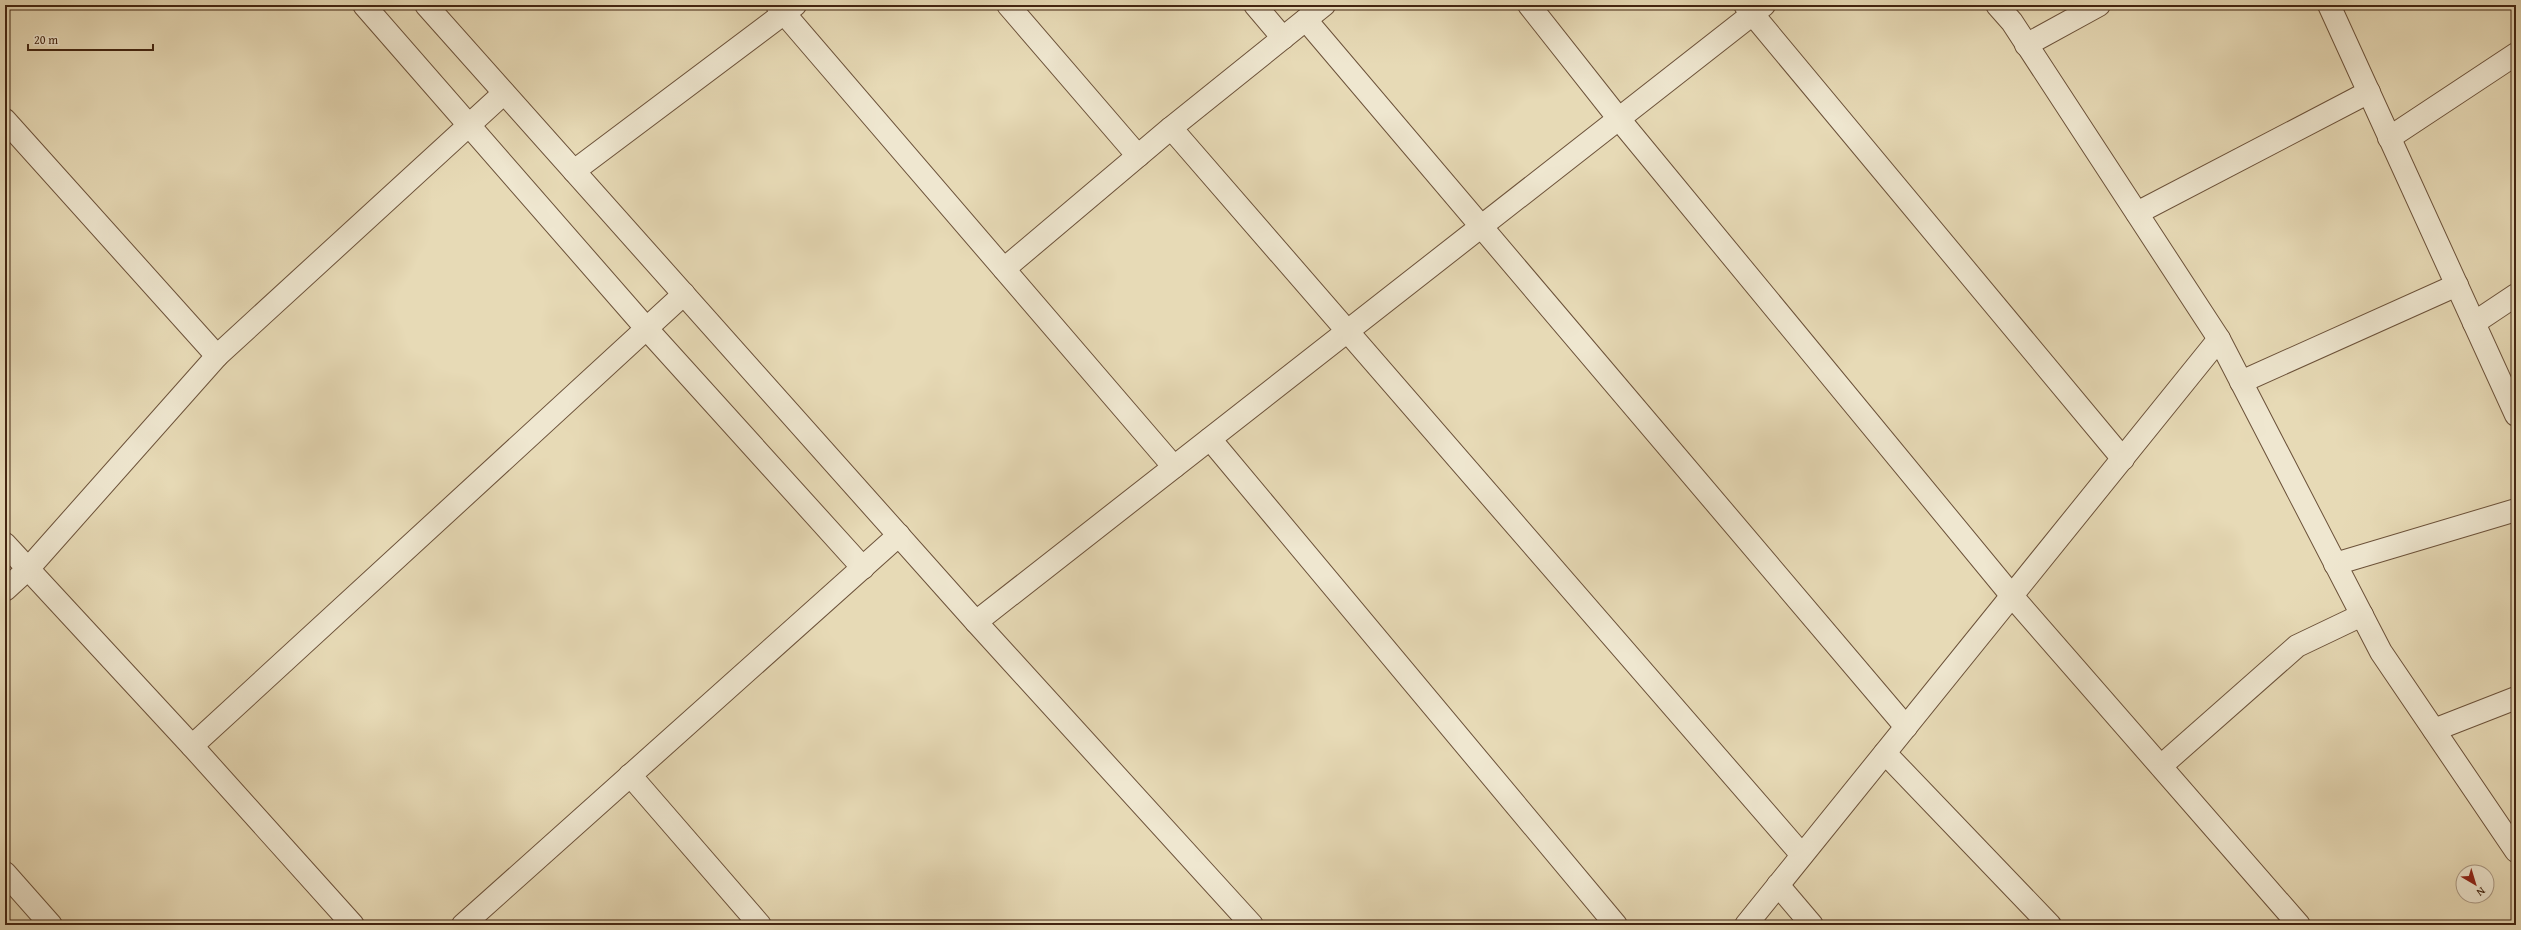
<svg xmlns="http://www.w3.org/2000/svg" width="2521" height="930" viewBox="0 0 2521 930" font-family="'Gentium Book Plus',serif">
  <rect width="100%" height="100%" fill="#e7dab6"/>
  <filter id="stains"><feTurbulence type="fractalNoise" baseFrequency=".005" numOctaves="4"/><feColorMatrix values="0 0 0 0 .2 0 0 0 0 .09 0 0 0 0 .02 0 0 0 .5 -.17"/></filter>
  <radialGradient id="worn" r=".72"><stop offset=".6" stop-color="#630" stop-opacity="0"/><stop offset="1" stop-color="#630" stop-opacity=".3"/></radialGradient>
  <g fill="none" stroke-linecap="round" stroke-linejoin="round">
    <defs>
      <g id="minor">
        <polyline points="364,5 646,328 863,568"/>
        <polyline points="426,5 976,622 1252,925"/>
        <polyline points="777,5 1174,467"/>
        <polyline points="1008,5 1138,156"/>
        <polyline points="1255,5 1283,38"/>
        <polyline points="1529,5 1619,119 2012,596 2299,925"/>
        <polyline points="1745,5 2123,459"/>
        <polyline points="1997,5 2012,22 2219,339 2381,652 2516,851"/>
        <polyline points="2329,5 2516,415"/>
        <polyline points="1306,20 1906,727"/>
        <polyline points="2026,45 2099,5"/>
        <polyline points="5,120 217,356"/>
        <polyline points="1171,128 1802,855"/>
        <polyline points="2389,138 2516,54"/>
        <polyline points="574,171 795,5"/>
        <polyline points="2137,213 2369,92"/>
        <polyline points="1004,269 1171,128 1324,5"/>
        <polyline points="2474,323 2516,295"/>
        <polyline points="2241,382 2457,285"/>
        <polyline points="1210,439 1616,925"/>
        <polyline points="5,544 192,746 353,925"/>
        <polyline points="2335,564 2516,510"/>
        <polyline points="5,590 28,569 217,356 504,93"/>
        <polyline points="976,622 1764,5"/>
        <polyline points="2434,730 2516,698"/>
        <polyline points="192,746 684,294"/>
        <polyline points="1885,753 2050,925"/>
        <polyline points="2161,766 2297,646 2362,615"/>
        <polyline points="630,775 760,925"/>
        <polyline points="5,873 51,925"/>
        <polyline points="1778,885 1812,925"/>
        <polyline points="463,925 899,535"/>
        <polyline points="1746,925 2219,339"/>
      </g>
    </defs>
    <!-- minor casing -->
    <use href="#minor" stroke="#6c523a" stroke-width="24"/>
    <!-- minor -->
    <use href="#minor" stroke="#efe7d0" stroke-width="22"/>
  </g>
  <!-- margin -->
  <rect width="2521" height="930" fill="none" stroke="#e7dab6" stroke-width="20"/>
  <rect x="6" y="6" width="2509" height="918" fill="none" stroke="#432511" stroke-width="2"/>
  <rect x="10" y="10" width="2501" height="910" fill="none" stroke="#432511"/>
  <!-- north arrow -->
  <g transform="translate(2475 884) rotate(142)"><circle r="19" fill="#efe7d0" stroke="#aa9984"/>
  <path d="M0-3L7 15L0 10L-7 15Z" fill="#8f2418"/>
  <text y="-6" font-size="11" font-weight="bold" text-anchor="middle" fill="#432511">N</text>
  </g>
  <!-- scale -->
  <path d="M28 44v6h125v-6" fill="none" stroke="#432511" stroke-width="2"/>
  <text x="34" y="44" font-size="12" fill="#432511" stroke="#efe7d0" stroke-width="3" paint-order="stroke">20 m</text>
  <rect width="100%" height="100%" filter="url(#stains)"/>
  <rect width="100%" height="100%" fill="url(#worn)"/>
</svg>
